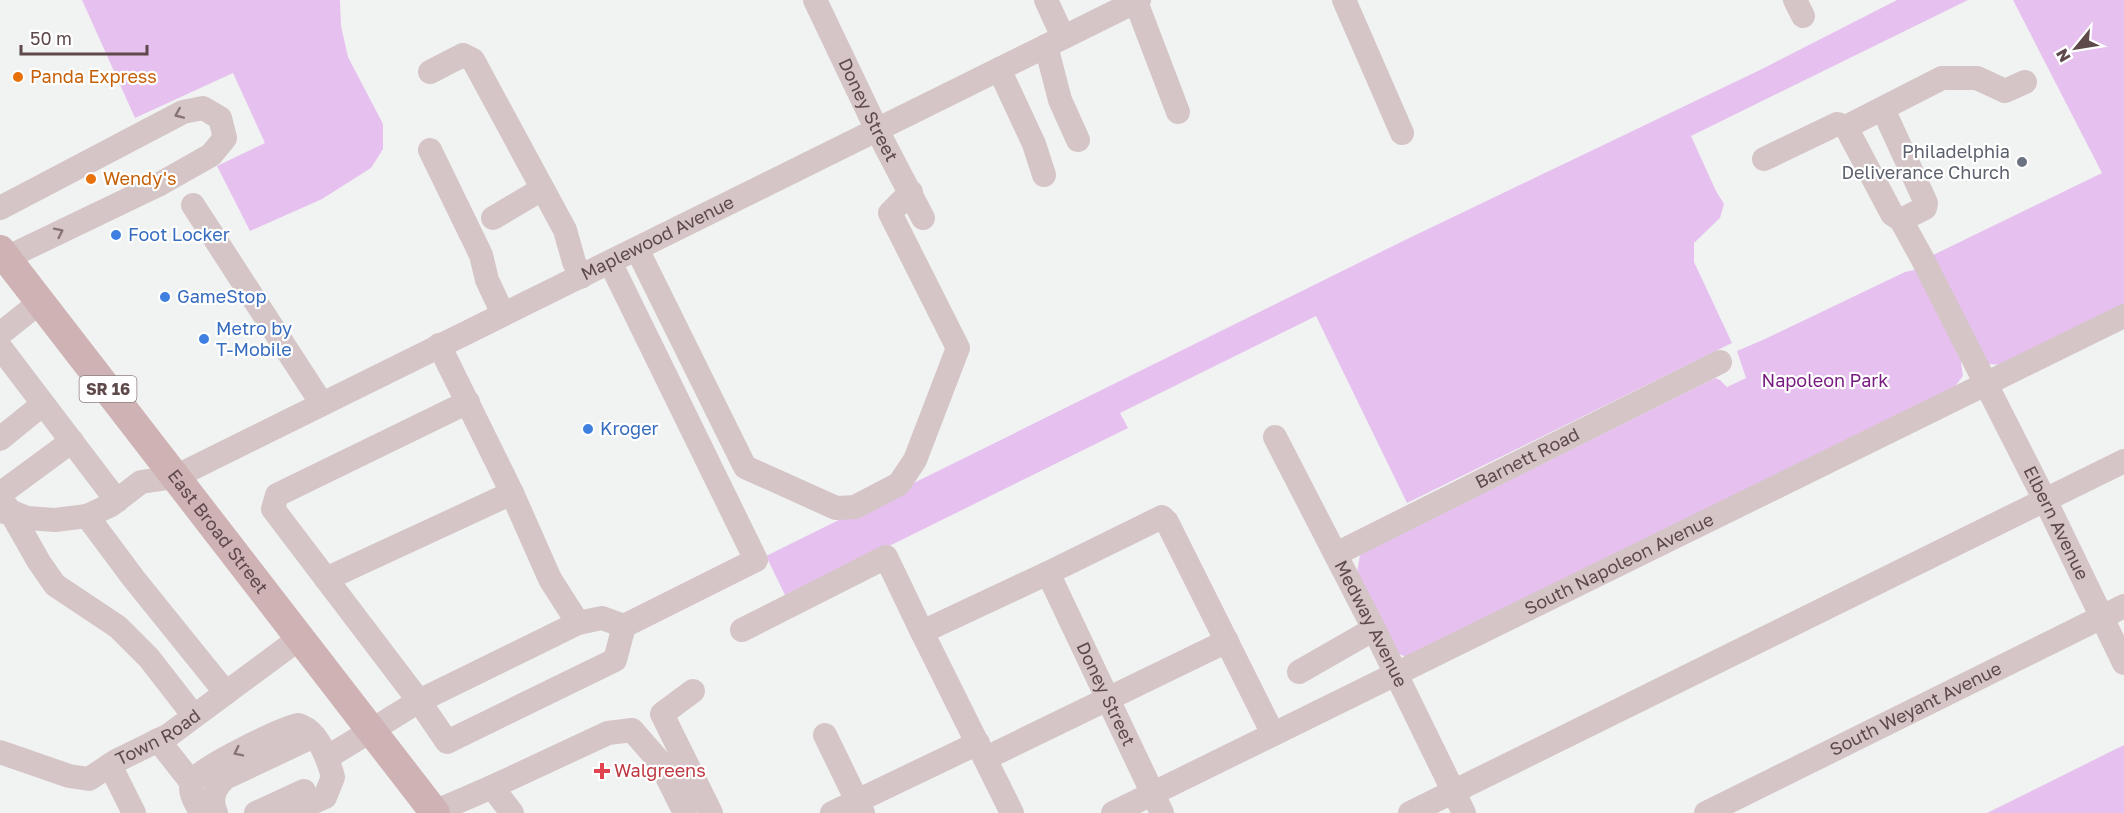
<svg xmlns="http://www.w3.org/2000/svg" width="2124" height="813" viewBox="0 0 2124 813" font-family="'Golos Text',sans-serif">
  <rect width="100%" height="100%" fill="#f1f3f2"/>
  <!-- green -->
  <g fill="#e6c1ef">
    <polygon points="82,0 340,0 341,26 348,57 383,124 383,149 371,168 322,199 250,231 217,166 265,143 233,73 135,118"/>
    <polygon points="1897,0 1968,0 1691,136 1716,191 1724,204 1720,218 1694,243 1694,262 1732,343 1407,503 1316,316 1120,413 1128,428 786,597 766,556 1403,241 1762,69"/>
    <polygon points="2013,0 2124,0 2124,305 2002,365 1987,364 1931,256 2102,173"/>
    <polygon points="1914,270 1921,273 1960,355 1963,376 1953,389 1407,657 1396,653 1357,573 1360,555 1715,378 1720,380 1727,387 1746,378 1737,351 1765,339 1905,272"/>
    <polygon points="2124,745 2124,813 1987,813"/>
  </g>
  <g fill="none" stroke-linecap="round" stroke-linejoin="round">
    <!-- minor -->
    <g stroke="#d5c5c7" stroke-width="24">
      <path id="s1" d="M815,0l62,130 46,88"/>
      <polyline points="1046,0 1063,37"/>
      <polyline points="1344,0 1402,133"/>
      <polyline points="1795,0 1803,16"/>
      <polyline points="1136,2 1178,112"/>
      <polyline points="1046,46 1060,100 1078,140"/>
      <polyline points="999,69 1034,144 1044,175"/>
      <polyline points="430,72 463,55 473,60 565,230 574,262 581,277"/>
      <polyline points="1883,109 1926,203 1925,208 1901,220"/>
      <polyline points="1846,127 1942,78 1977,78 2005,91 2025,82"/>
      <polyline points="430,150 481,255 487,280 503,314"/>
      <path id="s2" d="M1764,159l73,-35 9,3 46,87 9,6 21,38 129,254 73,151"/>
      <polyline points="193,205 322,404"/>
      <polyline points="0,208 183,112 203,108 220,118 225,138 211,155 158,185 6,258"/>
      <polyline points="493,218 542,189"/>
      <polyline points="637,249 745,467 836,508 855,507 899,484 915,460 958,348 890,213 911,192"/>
      <polyline points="0,334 40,302"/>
      <polyline points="0,347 117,501"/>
      <polyline points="468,402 277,495 273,509 419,701 447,742 615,660 624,626"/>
      <path id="s3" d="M1275,437l99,192 90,184"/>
      <polyline points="0,439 43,404"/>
      <polyline points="0,494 72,441"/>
      <path id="s4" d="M0,498l10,13 17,7 28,2 32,-4 24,-11 30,-23 34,-5 964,-477"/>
      <polyline points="4,512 10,511 39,562 55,585 118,627 149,658 194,716"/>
      <polyline points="87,516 134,579 226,693"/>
      <path id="s5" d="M1336,554l384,-192"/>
      <path id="s6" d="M1048,573l114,240"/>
      <polyline points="326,579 512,493"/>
      <polyline points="578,623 602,618 624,626 756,560 610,262"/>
      <polyline points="742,630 886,557 922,632"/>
      <polyline points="1299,672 1374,629"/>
      <polyline points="693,691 662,714 711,813"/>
      <polyline points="825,735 863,813"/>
      <polyline points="158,740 192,783"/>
      <path id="s7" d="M0,752l69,24 20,3 27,-18 53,-26 131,-97"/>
      <polyline points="328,757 419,701 578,623 550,579 512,493 439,345"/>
      <polyline points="986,758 1227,641"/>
      <polyline points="110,765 134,813"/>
      <polyline points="492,787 608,733 632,730 659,761 685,813"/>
      <polyline points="434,812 492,787 512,813"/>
      <path d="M201,813c-4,-9 -13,-20 -9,-31 5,-13 89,-53 106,-57 20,5 30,34 35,52l-8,20 -36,16"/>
      <path d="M216,813c-6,-14 -2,-25 9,-35l89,-42"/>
      <polyline points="256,813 304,791"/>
      <polyline points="832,813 978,743"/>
      <polyline points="1012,813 922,632 1048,573 1162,517 1167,522 1273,734"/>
      <path id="s8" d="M1113,813l1011,-497"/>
      <polyline points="1410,813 2124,461"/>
      <path id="s9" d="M1706,813l418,-207"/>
    </g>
    <!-- major -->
    <path stroke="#cfb2b4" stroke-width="30" id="s10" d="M0,250l435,563"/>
  </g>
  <!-- one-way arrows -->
  <defs><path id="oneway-chevron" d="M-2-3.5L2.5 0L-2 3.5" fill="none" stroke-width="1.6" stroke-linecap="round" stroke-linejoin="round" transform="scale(1.5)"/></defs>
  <g stroke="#887476">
    <use href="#oneway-chevron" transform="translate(179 114) rotate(157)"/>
    <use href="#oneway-chevron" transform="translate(59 232) rotate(-26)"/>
    <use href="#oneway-chevron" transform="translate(238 752) rotate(154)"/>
  </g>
  <!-- markers -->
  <g fill="#e8710a" stroke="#fff" stroke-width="2">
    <circle cx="18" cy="77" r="6"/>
    <circle cx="91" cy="179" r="6"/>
  </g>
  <circle fill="#6b7280" stroke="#fff" stroke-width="2" cx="2022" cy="162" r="6"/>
  <g fill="#3f7fe0" stroke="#fff" stroke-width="2">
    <circle cx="116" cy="235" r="6"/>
    <circle cx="165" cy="297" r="6"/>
    <circle cx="204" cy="339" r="6"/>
    <circle cx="588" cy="429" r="6"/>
  </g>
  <path fill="#e0444e" stroke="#fff" stroke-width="2" d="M599 762h6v6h6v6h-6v6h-6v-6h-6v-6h6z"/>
  <g text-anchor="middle" stroke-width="4.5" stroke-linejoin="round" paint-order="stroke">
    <!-- shield labels -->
    <rect fill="#fff" stroke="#8e8081" stroke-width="1.5" x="79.5" y="376" width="57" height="26" rx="4.5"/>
    <g font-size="16" font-weight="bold" fill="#5e494b">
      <text x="108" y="395">SR 16</text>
    </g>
    <!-- food labels -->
    <g font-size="18" fill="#c56008" stroke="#fff" text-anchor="start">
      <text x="30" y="83">Panda Express</text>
      <text x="103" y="185">Wendy's</text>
    </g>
    <!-- street labels -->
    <g font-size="18" fill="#5e494b" stroke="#fff">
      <text dy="6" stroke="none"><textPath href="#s1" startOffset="122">Doney Street</textPath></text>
      <text dy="6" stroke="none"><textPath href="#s4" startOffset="732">Maplewood Avenue</textPath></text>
      <text dy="6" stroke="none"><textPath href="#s5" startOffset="214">Barnett Road</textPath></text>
      <text dy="6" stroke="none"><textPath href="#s2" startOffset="540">Elbern Avenue</textPath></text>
      <text dy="6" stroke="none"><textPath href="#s10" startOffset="356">East Broad Street</textPath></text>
      <text dy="6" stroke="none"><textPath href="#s8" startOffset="564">South Napoleon Avenue</textPath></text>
      <text dy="6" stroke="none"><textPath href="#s3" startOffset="210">Medway Avenue</textPath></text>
      <text dy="6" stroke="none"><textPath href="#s6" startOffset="134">Doney Street</textPath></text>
      <text dy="6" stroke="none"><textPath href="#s9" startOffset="234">South Weyant Avenue</textPath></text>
      <text dy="6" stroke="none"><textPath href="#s7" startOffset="174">Town Road</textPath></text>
    </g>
    <!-- worship labels -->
    <g font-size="18" fill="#5b616d" stroke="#fff" text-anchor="end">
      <text x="2010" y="158">Philadelphia<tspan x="2010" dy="21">Deliverance Church</tspan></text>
    </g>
    <!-- shop labels -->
    <g font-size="18" fill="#366cbe" stroke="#fff" text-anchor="start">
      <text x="128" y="241">Foot Locker</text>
      <text x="177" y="303">GameStop</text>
      <text x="216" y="335">Metro by<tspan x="216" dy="21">T-Mobile</tspan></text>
      <text x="600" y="435">Kroger</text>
    </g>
    <!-- park labels -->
    <g font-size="18" fill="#761a7f" stroke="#fff">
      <text x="1825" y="387">Napoleon Park</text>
    </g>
    <!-- health labels -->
    <g font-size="18" fill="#be3a42" stroke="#fff" text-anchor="start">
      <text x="614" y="777">Walgreens</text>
    </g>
  </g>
  <!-- north arrow -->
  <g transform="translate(2076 48) rotate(240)" stroke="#ffffff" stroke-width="4.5" paint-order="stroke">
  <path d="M0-4.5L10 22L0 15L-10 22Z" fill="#5e494b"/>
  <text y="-9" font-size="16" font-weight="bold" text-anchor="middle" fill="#5e494b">N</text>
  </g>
  <!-- scale -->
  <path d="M21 45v9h126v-9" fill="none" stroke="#5e494b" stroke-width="3"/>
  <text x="30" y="45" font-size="18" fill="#5e494b" stroke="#ffffff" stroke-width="4.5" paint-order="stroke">50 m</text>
</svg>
